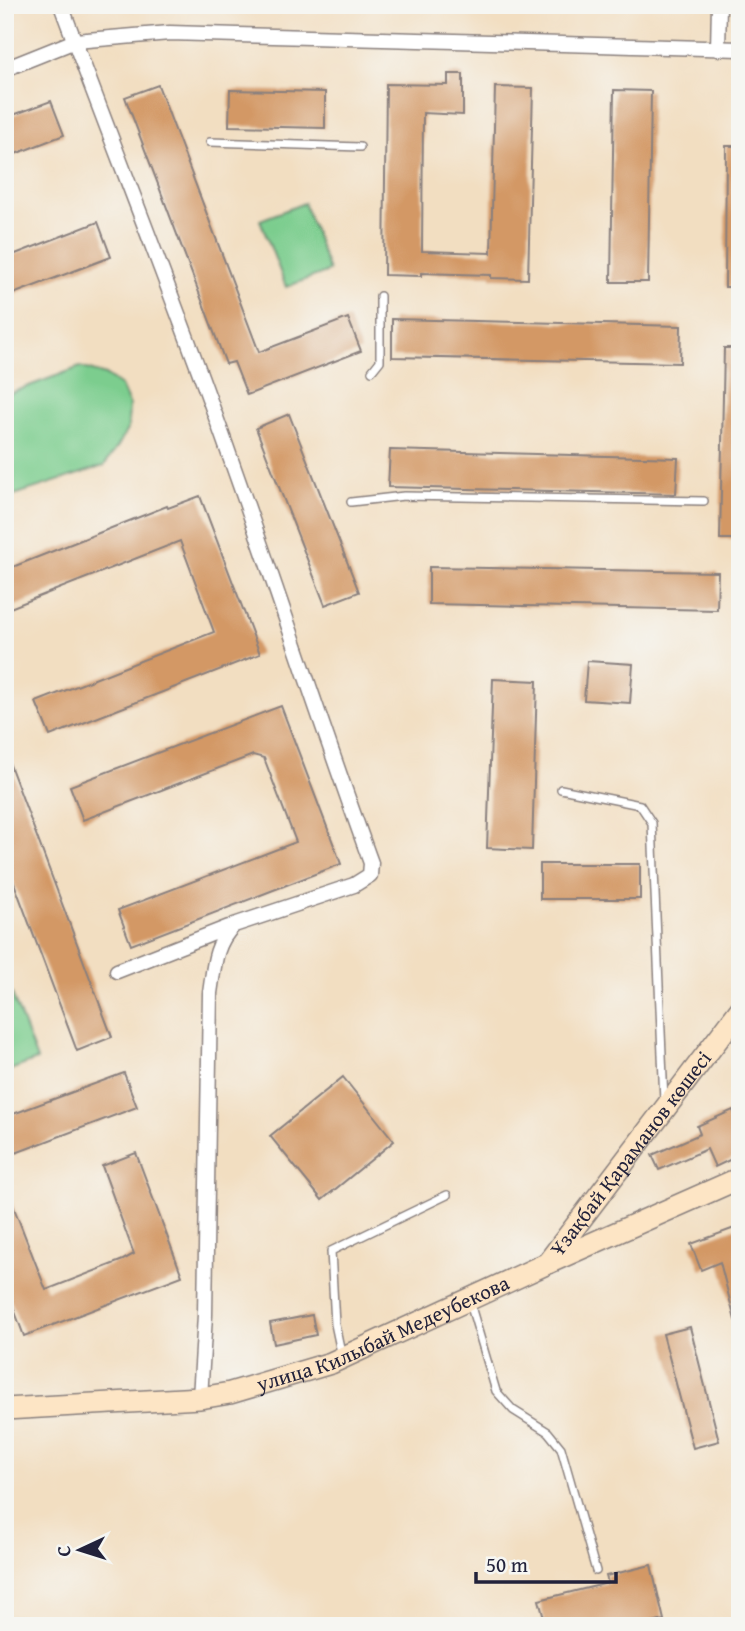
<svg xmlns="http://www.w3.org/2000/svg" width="745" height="1631" viewBox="0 0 745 1631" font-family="'Gentium Book Plus',serif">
  <rect width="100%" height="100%" fill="#f6f6f2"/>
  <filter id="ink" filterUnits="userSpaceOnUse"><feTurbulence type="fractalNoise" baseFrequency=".0143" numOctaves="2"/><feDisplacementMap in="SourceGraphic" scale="14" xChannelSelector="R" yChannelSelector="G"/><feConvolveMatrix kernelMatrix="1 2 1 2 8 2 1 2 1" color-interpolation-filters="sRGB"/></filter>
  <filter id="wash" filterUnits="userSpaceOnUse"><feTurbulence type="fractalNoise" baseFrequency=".00686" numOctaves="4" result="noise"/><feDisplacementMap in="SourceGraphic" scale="28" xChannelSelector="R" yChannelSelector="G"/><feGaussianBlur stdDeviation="1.57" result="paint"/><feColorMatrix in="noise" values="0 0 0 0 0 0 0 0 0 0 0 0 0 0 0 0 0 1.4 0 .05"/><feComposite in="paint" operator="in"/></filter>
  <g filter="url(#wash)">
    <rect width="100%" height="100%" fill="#f2dec1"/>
    <!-- green -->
    <g fill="#7ccd8e" stroke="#4f7864" stroke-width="2">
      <polygon points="304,203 329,271 286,287 260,220"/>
      <polygon points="80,367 105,375 121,386 129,404 128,428 118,446 104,466 5,498 5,395"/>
      <polygon points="12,994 37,1060 5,1072 5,997"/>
    </g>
    <g id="blocks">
      <!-- building -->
      <g fill="#d39865">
        <polygon points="448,74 463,74 463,115 423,113 422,251 491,253 495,87 533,88 528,279 491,278 491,275 421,273 421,276 384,275 386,84 448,85"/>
        <polygon points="158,85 259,352 348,318 361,351 247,395 234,362 226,364 125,97"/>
        <polygon points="230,90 325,92 325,128 229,126"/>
        <polygon points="614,90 651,91 648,282 611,282"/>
        <polygon points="51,101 64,135 5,158 5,118"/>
        <polygon points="726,146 740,146 740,287 725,287"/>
        <polygon points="98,222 111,257 5,297 5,258"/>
        <polygon points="392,319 681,326 680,363 392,357"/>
        <polygon points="724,348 740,348 740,539 720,539"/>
        <polygon points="289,414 359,592 325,605 256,428"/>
        <polygon points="390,450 678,458 676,494 388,487"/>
        <polygon points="200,496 260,654 50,736 36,702 214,632 180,541 5,610 5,570 167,506 168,508"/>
        <polygon points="429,567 718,572 717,610 429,604"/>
        <polygon points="587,661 633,664 630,703 584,700"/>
        <polygon points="493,679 537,681 532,850 487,848"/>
        <polygon points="281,706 341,864 131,945 118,910 296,842 264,758 253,755 83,820 70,786"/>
        <polygon points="7,757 112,1037 77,1051 5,859"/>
        <rect x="540" y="864" width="100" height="35"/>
        <polygon points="124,1073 137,1107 5,1157 5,1117"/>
        <polygon points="343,1077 394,1141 322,1200 270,1136"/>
        <polygon points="733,1110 740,1126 740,1155 715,1167 707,1149 659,1170 652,1155 700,1134 697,1126"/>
        <polygon points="136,1153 182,1276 24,1336 5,1285 5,1185 46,1290 123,1260 134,1254 102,1166"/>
        <polygon points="740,1226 740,1319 735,1320 720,1262 701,1270 691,1244"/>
        <polygon points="312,1315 316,1335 274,1344 270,1323"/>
        <polygon points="690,1327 719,1441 693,1448 663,1334"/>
        <polygon points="651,1565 664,1620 641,1626 546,1626 539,1600 608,1583 606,1576"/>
      </g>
    </g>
  </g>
  <g filter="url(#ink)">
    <use href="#blocks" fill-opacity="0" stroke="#8a807e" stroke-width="2"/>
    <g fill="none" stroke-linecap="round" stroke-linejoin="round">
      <defs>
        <g id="lane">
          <polyline points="210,142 360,147"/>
          <polyline points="372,371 380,361 380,296"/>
          <polyline points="351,502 404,496 704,501"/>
          <polyline points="561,789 640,805 652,823 664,1101"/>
          <polyline points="470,1303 496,1391 513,1410 548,1432 561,1448 596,1571"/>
          <polyline points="5,1341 6,1340"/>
          <polyline points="342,1357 335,1324 331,1251 447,1195"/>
        </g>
        <g id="street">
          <path d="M61,5c56,151 116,300 169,452 48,135 92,271 141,406l-1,12 -16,10 -120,40c-20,19 -20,43 -24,68l-5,322 -5,83"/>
          <polyline points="718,49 719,5"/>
          <polyline points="5,69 75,41 170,33 740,49"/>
          <polyline points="117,971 229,927"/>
        </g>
        <g id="secondary">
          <path id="s1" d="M549,1261l191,-251"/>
          <path id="s2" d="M5,1409l195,-11 30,-5 101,-30 217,-100 192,-85"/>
        </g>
      </defs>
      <!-- lane casing -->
      <use href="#lane" stroke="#8a807e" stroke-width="10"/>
      <!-- street casing -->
      <use href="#street" stroke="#8a807e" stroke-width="17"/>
      <!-- secondary casing -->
      <use href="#secondary" stroke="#8a807e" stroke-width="24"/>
      <!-- lane -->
      <use href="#lane" stroke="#fff" stroke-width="7"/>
      <!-- street -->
      <use href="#street" stroke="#fff" stroke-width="14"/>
      <!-- secondary -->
      <use href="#secondary" stroke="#fde5c5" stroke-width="21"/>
    </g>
  </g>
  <g text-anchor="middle" stroke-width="5" stroke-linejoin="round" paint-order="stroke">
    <!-- street labels -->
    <g font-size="21" fill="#22223b" stroke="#f6f6f2">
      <text dy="7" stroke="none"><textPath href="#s1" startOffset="135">Ұзақбай Қараманов көшесі</textPath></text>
      <text dy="7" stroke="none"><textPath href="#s2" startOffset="390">улица Килыбай Медеубекова</textPath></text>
    </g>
  </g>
  <!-- margin -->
  <rect width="745" height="1631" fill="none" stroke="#f6f6f2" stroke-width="28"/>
  <!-- north arrow -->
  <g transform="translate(80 1550) rotate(266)" stroke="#f6f6f2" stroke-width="5" paint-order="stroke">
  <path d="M0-5L12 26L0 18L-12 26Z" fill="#22223b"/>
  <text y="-10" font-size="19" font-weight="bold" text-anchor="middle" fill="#22223b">С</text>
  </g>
  <!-- scale -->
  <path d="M476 1572v10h140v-10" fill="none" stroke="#22223b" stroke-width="3.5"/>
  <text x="486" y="1572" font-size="21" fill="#22223b" stroke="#f6f6f2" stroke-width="5" paint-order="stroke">50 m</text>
</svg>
